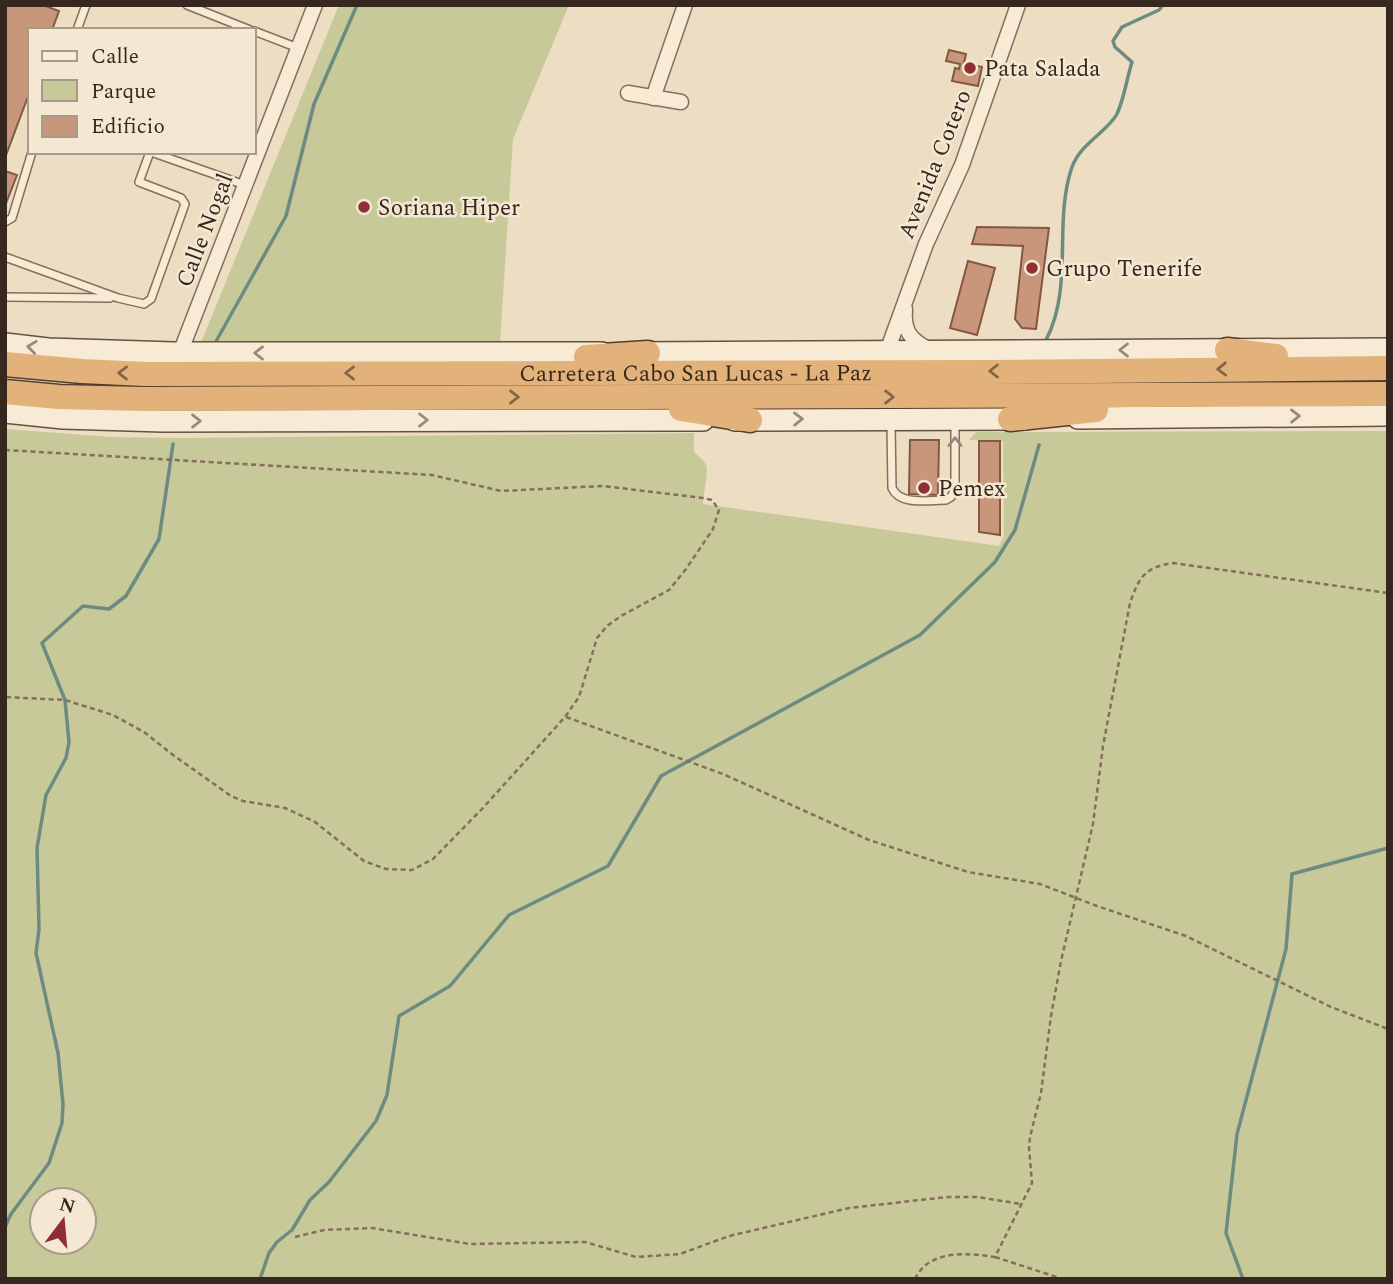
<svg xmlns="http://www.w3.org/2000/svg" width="1393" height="1284" viewBox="0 0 1393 1284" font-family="Spectral,serif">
  <rect width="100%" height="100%" fill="#ecddc3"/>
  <!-- green -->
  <g fill="#c7c998" fill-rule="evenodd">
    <polygon points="339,5 569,5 513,139 500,344 200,345"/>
    <path d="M5,429l107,8 68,1 514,-5v19c4,4 10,8 12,13 3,6 -3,30 -3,39l296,42 5,-10 -1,-95 -34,-1 7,-8 412,-1v848h-1383zM42,1200h42v42h-42z"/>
  </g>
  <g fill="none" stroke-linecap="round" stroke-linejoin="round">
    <!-- stream -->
    <g stroke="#6c8c82" stroke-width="3.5">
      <path d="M1046,340c28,-53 7,-118 26,-173 9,-24 35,-35 45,-53 7,-15 10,-36 15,-52l-17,-15 -2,-6 9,-14 37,-17 4,-5"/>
      <polyline points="214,345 286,216 314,104 357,5"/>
      <polyline points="5,1227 11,1214 49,1163 62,1123 63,1104 58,1053 36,953 39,929 37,848 46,795 66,758 69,742 65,700 42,643 83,606 109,609 126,596 159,539 173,444"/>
      <polyline points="260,1279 269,1253 277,1242 292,1230 310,1200 329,1182 376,1121 387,1095 399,1016 450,986 509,915 608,866 661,776 920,635 995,562 1015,530 1039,445"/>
      <polyline points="1243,1279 1226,1233 1237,1134 1286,949 1292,874 1388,848"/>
    </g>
  </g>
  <!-- building -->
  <g fill="#c8967b" stroke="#835742" stroke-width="2">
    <polygon points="5,5 43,5 59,11 52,30 30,30 30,91 5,158"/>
    <polygon points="949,50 966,54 964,63 982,67 978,86 952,81 955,68 959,69 960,64 946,61"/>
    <polygon points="5,171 17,175 5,206"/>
    <polygon points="977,227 1049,228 1036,329 1022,328 1015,319 1023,246 972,244"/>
    <polygon points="968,261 995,268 977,335 950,328"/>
    <polygon points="910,440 939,440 938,495 909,494"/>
    <polygon points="979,441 1000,441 1000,535 979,532"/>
  </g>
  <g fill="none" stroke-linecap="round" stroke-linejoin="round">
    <defs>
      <g id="service">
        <polyline points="187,5 250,30"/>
        <polyline points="77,30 86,5"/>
        <polyline points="254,31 298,48"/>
        <polyline points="151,152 245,185"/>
        <polyline points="5,222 12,218 32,152"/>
        <polyline points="5,257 118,298 144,304 151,299 185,204 181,198 139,182 150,152"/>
        <polyline points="5,297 110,298"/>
        <path d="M891,423l1,65c8,18 37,12 54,12l5,-3 4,-8v-69"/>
      </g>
      <g id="minor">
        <polyline points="628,93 681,102"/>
        <polyline points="653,98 685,5"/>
        <path d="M905,309c-2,23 6,31 25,41"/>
        <polyline points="880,352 889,346 926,244 962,165 1018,5"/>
        <polyline points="180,353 315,5"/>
      </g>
      <g id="secondary">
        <polyline points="5,344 48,349 173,353 602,353"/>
        <polyline points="634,353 1388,349"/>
        <polyline points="5,412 63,418 163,421 703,420"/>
        <polyline points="1078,418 1388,415"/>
        <polyline points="735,420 1025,419"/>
      </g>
      <g id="trunk">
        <polyline points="1227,350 1276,356"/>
        <polyline points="586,357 648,353"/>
        <path id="s1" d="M5,364l77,7 63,3 844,-2 399,-4"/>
        <polyline points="5,392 59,397 143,399 1388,394"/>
        <polyline points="681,409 750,420"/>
        <polyline points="1010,419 1096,410"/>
      </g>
    </defs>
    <!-- service casing -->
    <use href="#service" stroke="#856e5b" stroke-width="10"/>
    <!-- minor casing -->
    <use href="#minor" stroke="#856e5b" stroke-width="17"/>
    <!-- secondary casing -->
    <use href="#secondary" stroke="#67503e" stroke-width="24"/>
    <!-- trunk casing -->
    <use href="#trunk" stroke="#533d2f" stroke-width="27"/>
    <!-- path -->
    <g stroke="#856e5b" stroke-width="2.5" stroke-dasharray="5 3.5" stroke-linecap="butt">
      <polyline points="5,450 432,475 501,491 603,486 703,498 712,500 719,510 713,529 686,569 669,590 621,616 607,626 597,638 579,697 565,717 482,809 433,859 412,870 386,869 364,861 315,822 285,808 243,801 231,796 173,755 144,732 113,715 65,700 5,697"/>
      <polyline points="566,717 723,774 869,840 968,872 1040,884 1097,906 1186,936 1331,1007 1388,1029"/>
      <polyline points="295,1237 324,1230 372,1228 470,1244 585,1242 636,1257 680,1254 729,1236 849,1208 947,1197 977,1197 1021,1204"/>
      <polyline points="995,1257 1063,1279"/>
      <path d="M915,1279c14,-30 53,-26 80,-22l37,-74 -3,-35 1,-11 11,-44 10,-77 10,-55 32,-137 10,-78 27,-143c9,-26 15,-36 43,-40l215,30"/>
    </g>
    <!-- service -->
    <use href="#service" stroke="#f7ebd6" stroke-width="7"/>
    <!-- minor -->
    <use href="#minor" stroke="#f7ebd6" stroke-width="14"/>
    <!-- secondary -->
    <use href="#secondary" stroke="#f7ebd6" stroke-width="21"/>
    <!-- trunk -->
    <use href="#trunk" stroke="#e2b27a" stroke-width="24"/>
  </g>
  <!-- one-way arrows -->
  <defs><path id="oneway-chevron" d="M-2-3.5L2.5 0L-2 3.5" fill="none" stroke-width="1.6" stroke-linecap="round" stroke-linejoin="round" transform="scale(1.75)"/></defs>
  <g stroke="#968a7a">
    <use href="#oneway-chevron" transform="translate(32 347) rotate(-173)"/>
    <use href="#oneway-chevron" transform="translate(1124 350) rotate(180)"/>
    <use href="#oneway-chevron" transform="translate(259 353) rotate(180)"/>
    <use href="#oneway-chevron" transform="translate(1295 416) rotate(-1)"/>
    <use href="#oneway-chevron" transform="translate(798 419) rotate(-1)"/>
    <use href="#oneway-chevron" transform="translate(423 420)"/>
    <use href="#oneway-chevron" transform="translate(196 421)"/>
    <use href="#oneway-chevron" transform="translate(955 442) rotate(-90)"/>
  </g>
  <g stroke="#836647">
    <use href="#oneway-chevron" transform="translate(1222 369) rotate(179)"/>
    <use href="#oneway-chevron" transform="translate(994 371) rotate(180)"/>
    <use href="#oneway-chevron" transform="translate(123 373) rotate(-179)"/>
    <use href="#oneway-chevron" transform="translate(350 373) rotate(180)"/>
    <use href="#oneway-chevron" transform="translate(514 397)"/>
    <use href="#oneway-chevron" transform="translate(889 397)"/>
  </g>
  <!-- markers -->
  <g fill="#912e35" stroke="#f4e8d2" stroke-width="2.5">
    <circle cx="970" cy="68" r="7"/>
    <circle cx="364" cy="207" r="7"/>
    <circle cx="1032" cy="268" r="7"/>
    <circle cx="924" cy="488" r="7"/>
  </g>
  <g text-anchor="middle" stroke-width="5" stroke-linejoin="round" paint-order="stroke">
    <!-- poi labels -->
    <g font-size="23" fill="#36281e" stroke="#f4e8d2" text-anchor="start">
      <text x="984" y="76">Pata Salada</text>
      <text x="378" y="215">Soriana Hiper</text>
      <text x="1046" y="276">Grupo Tenerife</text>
      <text x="938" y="496">Pemex</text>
    </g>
    <!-- street labels -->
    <g font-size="23" fill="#36281e" stroke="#f4e8d2">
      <text transform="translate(934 164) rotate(-68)" y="8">Avenida Cotero</text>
      <text transform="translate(204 230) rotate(-69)" y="8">Calle Nogal</text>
      <text dy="8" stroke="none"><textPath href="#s1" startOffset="691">Carretera Cabo San Lucas - La Paz</textPath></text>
    </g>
  </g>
  <!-- border -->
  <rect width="1393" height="1284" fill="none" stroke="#36281e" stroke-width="14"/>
  <!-- legend -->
  <rect x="28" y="28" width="228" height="126" fill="#f4e8d2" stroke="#a89b8a" stroke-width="2"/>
  <rect x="42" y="51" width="35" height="10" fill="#f7ebd6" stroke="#a89b8a" stroke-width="2"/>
  <text x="91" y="63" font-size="21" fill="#36281e">Calle</text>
  <rect x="42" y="80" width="35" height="21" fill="#c7c998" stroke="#a89b8a" stroke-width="2"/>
  <text x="91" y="98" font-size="21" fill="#36281e">Parque</text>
  <rect x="42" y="116" width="35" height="21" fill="#c8967b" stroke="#a89b8a" stroke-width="2"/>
  <text x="91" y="133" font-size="21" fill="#36281e">Edificio</text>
  <!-- north arrow -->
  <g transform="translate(63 1221) rotate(16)"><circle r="33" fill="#f4e8d2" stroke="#a89b8a" stroke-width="2"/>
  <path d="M0-5L12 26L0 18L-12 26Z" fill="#912e35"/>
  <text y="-10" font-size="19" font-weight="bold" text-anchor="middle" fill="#36281e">N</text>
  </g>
</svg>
